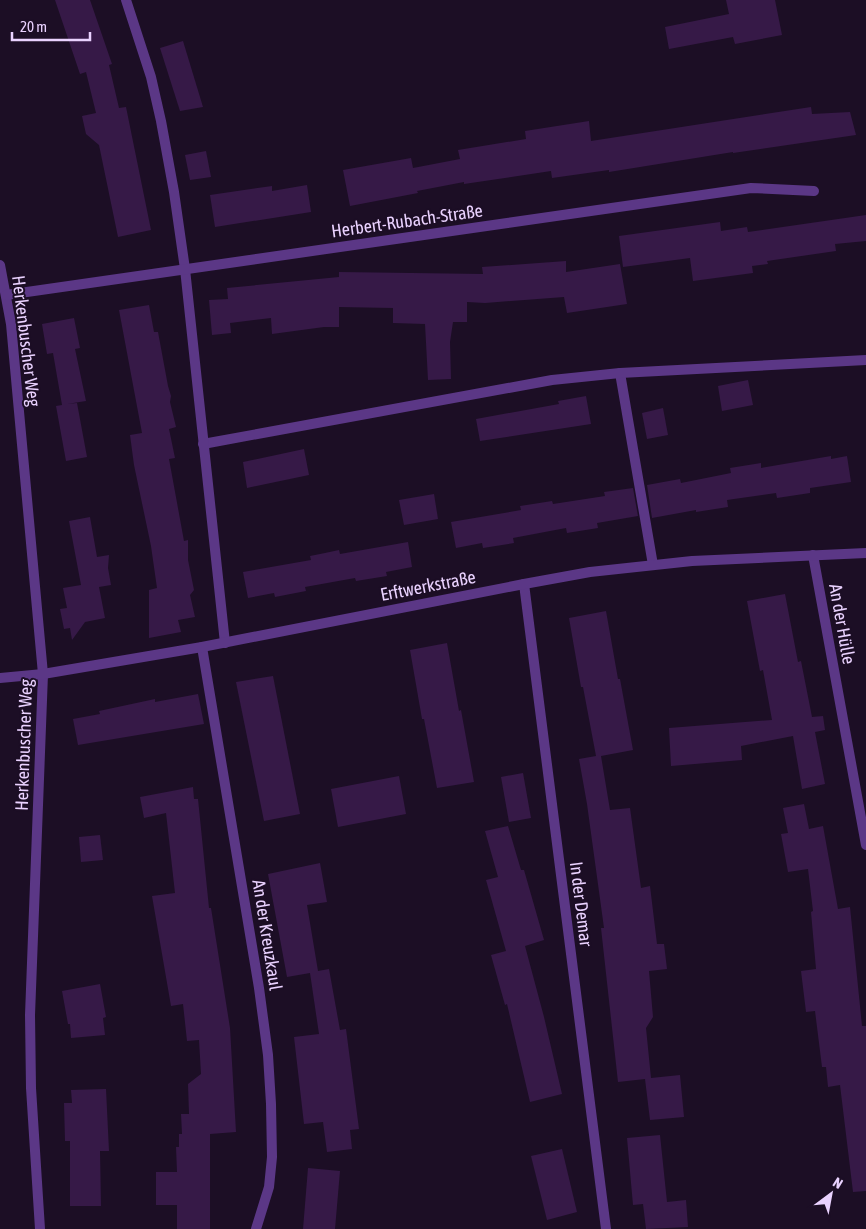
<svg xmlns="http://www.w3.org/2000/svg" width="866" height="1229" viewBox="0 0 866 1229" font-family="'Asap Condensed',sans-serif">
  <rect width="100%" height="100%" fill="#1c0e25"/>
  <!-- building -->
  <g fill="#361947">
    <polygon points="55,0 90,0 112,64 109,65 119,108 126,107 151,230 118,237 99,145 86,134 82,116 96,113 86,72 80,74"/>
    <polygon points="726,0 775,0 782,35 735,44 733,37 669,49 665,27 729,14"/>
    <polygon points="183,41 203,107 180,111 160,48"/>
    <polygon points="811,107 812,114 850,112 856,135 733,153 733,152 609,172 609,170 552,178 551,171 464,184 464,182 417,191 418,193 350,206 343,170 411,158 413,168 460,159 458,150 526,139 525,131 589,121 591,141"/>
    <polygon points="206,151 211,177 190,180 185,155"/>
    <polygon points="307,185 311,212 215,227 210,195 272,186 272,191"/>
    <polygon points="866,215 866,241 835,244 836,251 767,261 768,264 752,266 753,273 693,281 690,258 623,267 619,236 720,222 721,231 747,227 748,232"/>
    <polygon points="566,261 566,272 620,264 627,304 567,313 564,297 485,303 467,302 467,322 453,322 450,342 451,379 428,380 425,324 393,323 393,308 339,307 339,327 324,327 272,334 271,318 230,323 231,333 212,335 209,300 228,299 227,288 339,277 339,272 483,274 482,267"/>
    <polygon points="149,305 154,332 158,332 168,386 171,396 170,402 176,427 169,429 175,458 169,459 184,541 188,540 188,560 194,590 190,595 195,617 178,620 181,632 149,638 149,590 157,588 151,546 134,465 130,435 142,433 119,310"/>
    <polygon points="74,318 80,348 75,349 86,401 67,404 77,403 87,457 66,461 56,406 62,405 53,353 47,354 42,324"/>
    <polygon points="748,380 753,405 722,411 718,386"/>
    <polygon points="586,396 591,424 480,441 476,419 559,404 558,401"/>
    <polygon points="663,408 668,435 647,439 642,413"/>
    <polygon points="304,449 309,475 247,488 243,462"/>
    <polygon points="831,456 831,459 847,456 851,482 810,488 810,493 777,498 776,493 727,500 728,507 696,512 696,510 652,518 647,485 680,479 681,483 731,473 730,468 761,463 761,468"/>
    <polygon points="633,488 638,516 597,523 598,528 567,533 566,528 513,538 514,543 483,548 482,543 456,548 451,522 521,510 520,506 533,504 552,501 553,504 605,496 604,492"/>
    <polygon points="434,494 438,519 404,525 399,500"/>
    <polygon points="90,517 97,557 109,555 108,568 111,585 99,587 105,618 85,622 72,640 70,628 64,629 60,609 67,608 63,588 81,585 69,521"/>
    <polygon points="408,542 412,567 386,572 387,576 356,581 355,578 305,587 306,591 275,597 274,593 248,598 243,572 311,560 310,556 325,553 339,550 340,554"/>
    <polygon points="785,594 798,662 801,661 812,717 823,716 825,730 815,732 825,784 802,789 793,736 741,746 742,760 671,766 669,728 772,720 763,670 760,671 747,601"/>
    <polygon points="606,611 618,679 620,679 633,750 601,756 610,810 630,808 641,888 650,886 657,944 664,944 667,969 649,971 653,1017 646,1028 651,1078 680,1075 684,1117 650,1120 645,1079 618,1082 601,928 604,928 587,804 579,759 596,756 583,687 581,687 569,618"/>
    <polygon points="447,643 459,711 461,710 474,782 437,788 424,719 422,719 410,650"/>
    <polygon points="273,676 300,814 264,821 236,682"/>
    <polygon points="198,694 204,724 78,745 73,719 100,714 99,711 155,699 155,702"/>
    <polygon points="523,773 531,818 509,822 501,777"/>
    <polygon points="399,776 406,814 338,827 331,789"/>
    <polygon points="193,787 194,799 198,799 209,908 211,908 230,1028 236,1132 210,1134 210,1229 177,1229 177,1205 156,1205 156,1172 177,1172 176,1147 179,1147 179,1134 182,1134 181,1114 189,1114 188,1084 201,1074 199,1040 187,1041 183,1004 171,1006 152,896 175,893 166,813 144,818 140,797"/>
    <polygon points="804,804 809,829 823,826 838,909 850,907 862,1026 866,1026 866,1191 853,1192 840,1085 828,1087 826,1067 822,1067 815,1011 806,1012 801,971 816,969 811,912 813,911 808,869 788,872 781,834 788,833 783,808"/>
    <polygon points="508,826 521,870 524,870 544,940 525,946 544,1017 562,1094 530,1102 507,1004 505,1005 491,955 506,951 486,880 498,877 485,831"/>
    <polygon points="100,835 103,860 81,862 79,837"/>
    <polygon points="320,863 327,902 307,905 318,971 329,969 340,1030 346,1029 359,1129 350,1130 352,1149 327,1152 323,1122 304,1124 294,1037 319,1034 310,973 287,977 268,874"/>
    <polygon points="100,984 106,1017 103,1018 105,1035 71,1038 70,1024 68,1024 62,991"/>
    <polygon points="106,1089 109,1151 100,1151 101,1206 70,1206 70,1141 65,1141 64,1103 72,1103 71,1090"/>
    <polygon points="660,1135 667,1202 686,1200 688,1227 646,1229 643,1204 633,1205 627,1138"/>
    <polygon points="562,1149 577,1212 547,1220 531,1156"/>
    <polygon points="308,1168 340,1171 335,1229 303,1229"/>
  </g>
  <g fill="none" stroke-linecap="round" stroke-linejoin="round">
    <!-- lane -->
    <g stroke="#5b3786" stroke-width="10">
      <polyline points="620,373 653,565"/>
      <polyline points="203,444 552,380 620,373 866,360"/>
    </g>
    <!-- street -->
    <g stroke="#5b3786" stroke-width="10">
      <polyline points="126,0 151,77 161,121 174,192 185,269 225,643"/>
      <polyline points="0,265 11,324 43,674 30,1015 31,1088 40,1229"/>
      <polyline points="6,295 751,188 814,191"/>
      <polyline points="813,555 866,845"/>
      <polyline points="524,584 606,1229"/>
      <polyline points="202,647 259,988 268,1055 271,1104 272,1157 269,1187 256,1229"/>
      <polyline points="0,678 43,674 202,647 524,584 590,572 692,561 866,553"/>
    </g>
  </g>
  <g text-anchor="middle" stroke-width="4" stroke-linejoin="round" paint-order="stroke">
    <!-- street labels -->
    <g font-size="18" fill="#ead2ff" stroke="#1c0e25">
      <text transform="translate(407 221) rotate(-8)" y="6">Herbert-Rubach-Straße</text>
      <text transform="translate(26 341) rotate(83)" y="6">Herkenbuscher Weg</text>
      <text transform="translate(428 586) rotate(-11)" y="6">Erftwerkstraße</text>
      <text transform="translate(842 624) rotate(80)" y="6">An der Hülle</text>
      <text transform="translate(24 745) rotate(-88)" y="6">Herkenbuscher Weg</text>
      <text transform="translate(581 904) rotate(83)" y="6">In der Demar</text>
      <text transform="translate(267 935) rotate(81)" y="6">An der Kreuzkaul</text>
    </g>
  </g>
  <!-- north arrow -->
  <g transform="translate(831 1194) rotate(32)" stroke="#1c0e25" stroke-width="4" paint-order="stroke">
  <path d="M0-4L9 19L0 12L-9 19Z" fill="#ead2ff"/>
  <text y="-8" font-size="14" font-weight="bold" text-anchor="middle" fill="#ead2ff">N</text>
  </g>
  <!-- scale -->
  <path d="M12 32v8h78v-8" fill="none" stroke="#ead2ff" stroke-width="2.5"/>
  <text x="20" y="32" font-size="15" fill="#ead2ff" stroke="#1c0e25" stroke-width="4" paint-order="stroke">20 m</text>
</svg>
